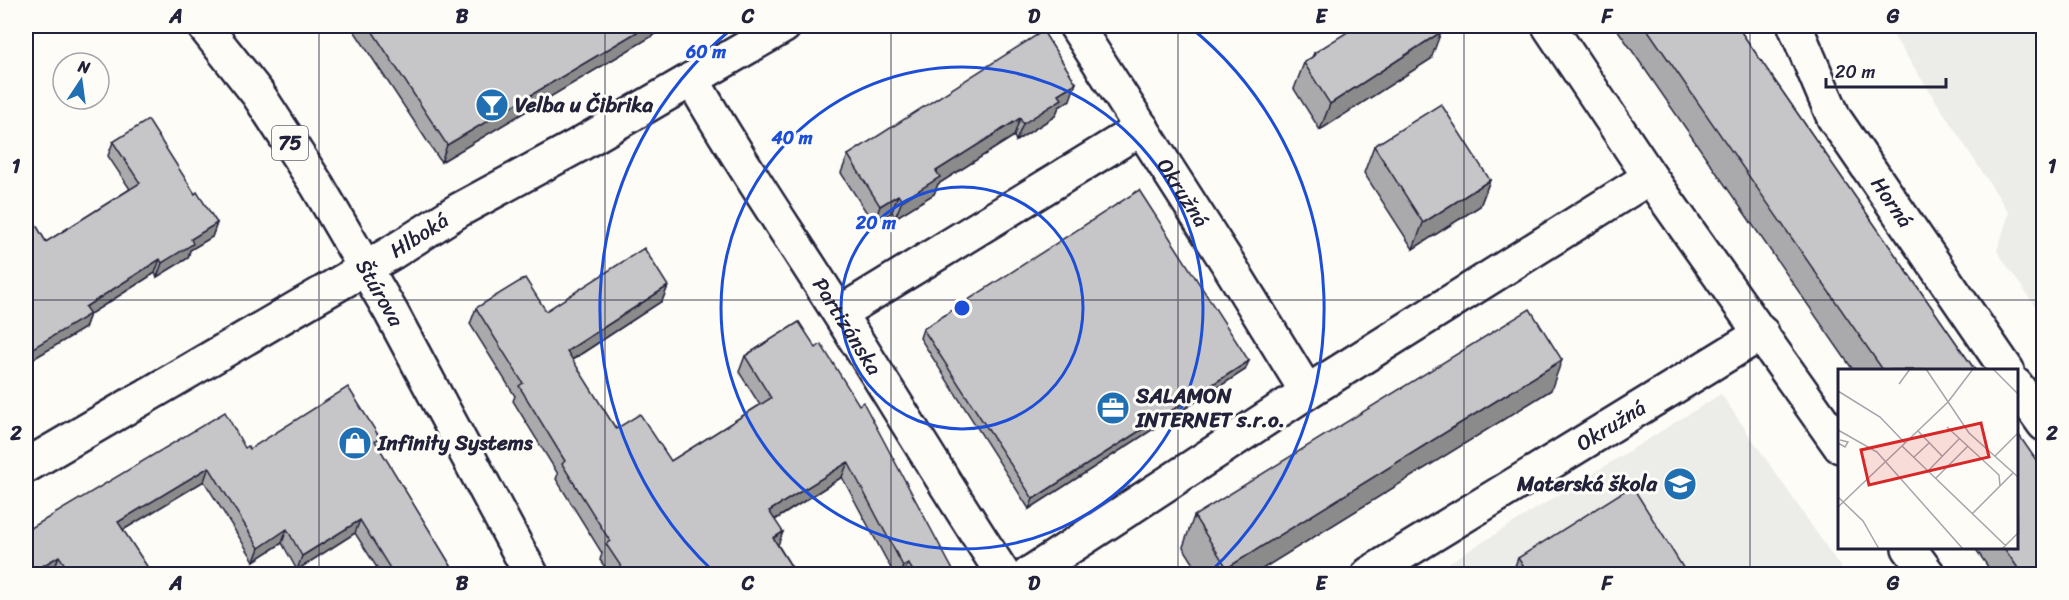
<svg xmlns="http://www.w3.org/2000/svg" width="2069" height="600" viewBox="0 0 2069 600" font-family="Sriracha,sans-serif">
  <rect width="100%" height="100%" fill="#fdfcf7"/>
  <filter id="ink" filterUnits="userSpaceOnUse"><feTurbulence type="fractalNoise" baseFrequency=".0167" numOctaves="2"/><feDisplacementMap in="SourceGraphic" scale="12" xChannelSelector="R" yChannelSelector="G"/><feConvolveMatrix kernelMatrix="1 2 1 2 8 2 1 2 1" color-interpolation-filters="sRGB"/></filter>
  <g filter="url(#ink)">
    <!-- built -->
    <g fill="#ecece9">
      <polygon points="1887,26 2043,26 2043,318 1997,251 2009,213"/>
      <polygon points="1721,394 1845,574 1431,574"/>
    </g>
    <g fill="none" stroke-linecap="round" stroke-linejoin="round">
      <defs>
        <g id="street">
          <path id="s1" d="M1076,26l153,239 78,127"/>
          <polyline points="1549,26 1650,177 1840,446"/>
          <path id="s2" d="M1795,26l39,92 173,252"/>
          <path id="s3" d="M692,79c45,80 98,156 147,234 55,87 108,175 164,261"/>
          <polyline points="840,313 1142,128"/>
          <polyline points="2016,385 2044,424"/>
          <path id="s4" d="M26,466l367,-214 66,-42 118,-64 207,-120"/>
          <polyline points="1909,548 1928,574"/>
          <polyline points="1029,574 1307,392 1650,177"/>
          <path id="s5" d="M1369,574l393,-241"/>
        </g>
        <g id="primary">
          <path id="s6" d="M204,26l54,68 59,91 74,127 140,262"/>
        </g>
      </defs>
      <!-- street casing -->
      <use href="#street" stroke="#22223b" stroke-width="38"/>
      <!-- primary casing -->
      <use href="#primary" stroke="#22223b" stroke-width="38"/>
      <!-- street -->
      <use href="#street" stroke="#fdfcf7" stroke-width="33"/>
      <!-- primary -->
      <use href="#primary" stroke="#fdfcf7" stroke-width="33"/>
    </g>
    <!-- wall -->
    <g fill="#aaaaac" stroke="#22223b" stroke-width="1.5">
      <polygon points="351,26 669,26 441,162"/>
      <polygon points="1615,26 1737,26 1975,370 1853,370"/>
      <polygon points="1314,53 1431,59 1320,130 1294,89 1304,63 1312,57"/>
      <polygon points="1070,100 1059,107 1055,116 1016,141 1014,136 938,184 934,194 895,218 892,212 874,224 841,173 848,155"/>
      <polygon points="113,142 195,194 217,223 212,237 190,250 188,258 157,277 155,273 90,314 85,328 28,362 26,359 26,208 46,242 130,189 108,156"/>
      <polygon points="1374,146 1490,180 1480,206 1413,249 1364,173"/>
      <polygon points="668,286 662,301 572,360 616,429 671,461 760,405 739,372 745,356 799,322 955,574 894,574 842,477 775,520 778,545 796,574 610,574 600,560 602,553 556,479 558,474 513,401 515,396 470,324 476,308 546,311"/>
      <polygon points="923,329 1245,370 1029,509 920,338"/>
      <polygon points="1551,390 1254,574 1200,574 1183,547 1194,516"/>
      <polygon points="377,445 456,574 381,574 355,533 297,570 282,543 254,561 204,481 123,530 152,574 57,574 54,570 46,574 26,574 26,531 245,448 250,449"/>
      <polygon points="1975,548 2016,548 2043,574 1993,574"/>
      <polygon points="1518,558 1687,574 1512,574"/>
    </g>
    <!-- shaded-wall -->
    <g fill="#8b8b8c" stroke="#22223b" stroke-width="1.5">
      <polygon points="647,26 669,26 441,162 447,145"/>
      <polygon points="1441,32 1431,59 1320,130 1330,104"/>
      <polygon points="1076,83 1070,100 1059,107 1055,116 1016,141 1023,124 1058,94"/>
      <polygon points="1020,118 1014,136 938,184 934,194 895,218 902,201 936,171"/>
      <polygon points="1490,180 1480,206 1413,249 1423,223"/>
      <polygon points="898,195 892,212 874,224 880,206"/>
      <polygon points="217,223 212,237 190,250 188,258 157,277 162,263 191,239"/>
      <polygon points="160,259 155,273 90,314 85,328 28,362 33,348 85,307"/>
      <polygon points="668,286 662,301 561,367 567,351"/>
      <polygon points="1562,360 1551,390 1254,574 1224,574 1227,568"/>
      <polygon points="1249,361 1245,370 1029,509 1033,499"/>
      <polygon points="848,462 842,477 763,527 769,511"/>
      <polygon points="209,467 204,481 113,536 118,522"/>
      <polygon points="360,520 355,533 297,570 302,556"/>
      <polygon points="287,529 282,543 254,561 259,548"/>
      <polygon points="783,532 777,548 773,538"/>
      <polygon points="59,556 54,570 46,574 29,574"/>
      <polygon points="908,563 904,574 900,574 903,566"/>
    </g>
    <!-- building -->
    <g fill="#c6c6c8" stroke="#22223b" stroke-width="1.5">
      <polygon points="369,26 647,26 447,145"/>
      <polygon points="1357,26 1436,26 1441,32 1330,104 1304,63 1315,55 1314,53"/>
      <polygon points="1645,26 1737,26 1975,370 1883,370"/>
      <polygon points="1043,31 1076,83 1058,94 1062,99 1023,124 1020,118 936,171 940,177 902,201 898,195 880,206 848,155"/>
      <polygon points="1441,104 1490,180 1423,223 1374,146"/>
      <polygon points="148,120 195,194 197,192 217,223 191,239 193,244 162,263 160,259 85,307 90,314 33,348 26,337 26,208 46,242 140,183 113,142"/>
      <polygon points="1139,190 1249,361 1033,499 923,329"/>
      <polygon points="644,248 668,286 567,351 616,429 640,414 671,461 771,398 745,356 799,322 816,348 821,344 859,405 863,402 955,574 915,574 908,563 903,566 848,462 769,511 783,532 773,538 796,574 626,574 606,544 610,541 562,464 565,461 519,386 523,383 476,308 525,278 546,311"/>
      <polygon points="1530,309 1562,360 1227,568 1194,516"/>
      <polygon points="348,387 380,438 375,441 456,574 390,574 393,573 360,520 302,556 287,529 259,548 209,467 118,522 152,574 71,574 59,556 29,574 26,574 26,531 225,412 245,448 248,446 250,449"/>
      <polygon points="2016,431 2043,470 2043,574 2022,574 2004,548 2016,548"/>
      <polygon points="1632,486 1687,574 1528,574 1518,558"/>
    </g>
  </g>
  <!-- grid -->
  <path fill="none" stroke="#22223b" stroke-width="1.5" stroke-opacity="0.55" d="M319,26v548M605,26v548M891,26v548M1178,26v548M1464,26v548M1750,26v548M26,300h2018"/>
  <!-- distance rings -->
  <g fill="none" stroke="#1d4ed8" stroke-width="3">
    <circle cx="962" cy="308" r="121"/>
    <circle cx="962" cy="308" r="241"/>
    <path d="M715 573A362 362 0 0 1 734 27M1190 27A362 362 0 0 1 1209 573"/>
  </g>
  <!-- icons -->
  <defs>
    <symbol id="bar-disc" viewBox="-11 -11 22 22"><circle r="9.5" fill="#1f6fb2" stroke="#fdfcf7"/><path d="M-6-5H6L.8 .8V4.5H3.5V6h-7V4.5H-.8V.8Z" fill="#fff"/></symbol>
    <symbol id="office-disc" viewBox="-11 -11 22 22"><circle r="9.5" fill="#1f6fb2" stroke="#fdfcf7"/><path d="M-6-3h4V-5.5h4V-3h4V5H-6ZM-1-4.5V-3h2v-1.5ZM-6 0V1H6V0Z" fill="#fff"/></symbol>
    <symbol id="shop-disc" viewBox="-11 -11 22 22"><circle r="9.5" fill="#1f6fb2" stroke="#fdfcf7"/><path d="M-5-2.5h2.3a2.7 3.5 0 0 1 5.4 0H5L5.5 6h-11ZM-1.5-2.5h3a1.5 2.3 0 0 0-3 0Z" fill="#fff"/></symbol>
    <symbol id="school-disc" viewBox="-11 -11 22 22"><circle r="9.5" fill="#1f6fb2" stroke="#fdfcf7"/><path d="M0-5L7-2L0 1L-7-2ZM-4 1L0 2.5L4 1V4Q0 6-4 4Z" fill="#fff"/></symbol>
  </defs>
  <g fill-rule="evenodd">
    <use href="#bar-disc" x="473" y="86" width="38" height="38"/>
    <use href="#office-disc" x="1094" y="389" width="38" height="38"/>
    <use href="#shop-disc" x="336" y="424" width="38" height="38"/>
    <use href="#school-disc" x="1661" y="465" width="38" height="38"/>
  </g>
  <g text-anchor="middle" stroke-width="6" stroke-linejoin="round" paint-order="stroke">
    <!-- shield labels -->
    <rect fill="#fdfcf7" stroke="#646373" stroke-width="1.5" x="272" y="126" width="36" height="34" rx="4.5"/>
    <g font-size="20" font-weight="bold" fill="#22223b">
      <text x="290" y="150">75</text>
    </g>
    <!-- poi labels -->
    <g font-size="21" font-weight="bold" fill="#22223b" stroke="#fdfcf7" text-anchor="start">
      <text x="515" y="112">Velba u Čibrika</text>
      <text x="1136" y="403">SALAMON<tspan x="1136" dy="24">INTERNET s.r.o.</tspan></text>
      <text x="378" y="450">Infinity Systems</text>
      <text x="1657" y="491" text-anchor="end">Materská škola</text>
    </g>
    <!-- street labels -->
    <g font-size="21" fill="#22223b" stroke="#fdfcf7">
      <text dy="7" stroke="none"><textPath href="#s1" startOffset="198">Okružná</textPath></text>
      <text dy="7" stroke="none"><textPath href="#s2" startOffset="202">Horná</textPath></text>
      <text dy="7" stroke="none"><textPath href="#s4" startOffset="456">Hlboká</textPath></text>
      <text dy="7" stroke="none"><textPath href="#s6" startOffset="320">Štúrova</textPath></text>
      <text dy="7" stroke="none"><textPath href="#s3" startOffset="292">Partizánska</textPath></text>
      <text dy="7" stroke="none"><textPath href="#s5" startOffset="284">Okružná</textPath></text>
    </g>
  </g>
  <!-- overview -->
  <g transform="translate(1838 369)">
    <rect width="180" height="180" fill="#fdfcf7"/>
    <path fill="none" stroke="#a5a5ac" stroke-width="1.5" d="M88,0l43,64 49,44M155,0l25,25M61,15l11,-15M0,22l42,26 25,26M109,58l52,48 1,11M0,61l39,22 86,97M80,62l24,25M0,74l7,4 3,-5 -8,-2M64,77l104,100M157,87l23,-23M76,88l15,-14M90,102l31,-32M98,109l32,-32M0,128l25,24 16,28M0,138l110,-105 25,-33M134,145l41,-41M164,180l16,-16"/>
    <path fill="#d62828" fill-opacity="0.15" stroke="#d62828" stroke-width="3" d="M143,54l8,34 -120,28 -8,-35z"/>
    <rect width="180" height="180" fill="none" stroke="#22223b" stroke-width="3"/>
  </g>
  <circle cx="962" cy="308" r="9" fill="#1d4ed8" stroke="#fdfcf7" stroke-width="3"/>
  <g font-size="18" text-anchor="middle" font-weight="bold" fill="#1d4ed8" stroke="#fdfcf7" stroke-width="6" stroke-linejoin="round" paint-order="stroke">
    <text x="706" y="58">60 m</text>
    <text x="792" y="144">40 m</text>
    <text x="876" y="229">20 m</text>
  </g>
  <!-- margin -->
  <rect width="2069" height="600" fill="none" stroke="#fdfcf7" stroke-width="66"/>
  <!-- north arrow -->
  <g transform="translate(81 81) rotate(13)"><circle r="28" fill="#fdfcf7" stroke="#a5a5ac" stroke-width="1.5"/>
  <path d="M0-4.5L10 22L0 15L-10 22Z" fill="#1f6fb2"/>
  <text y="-9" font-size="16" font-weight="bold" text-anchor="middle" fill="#22223b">N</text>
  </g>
  <!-- scale -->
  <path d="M1826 78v9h120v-9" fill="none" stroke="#22223b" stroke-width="3"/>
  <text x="1835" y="78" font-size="18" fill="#22223b" stroke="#fdfcf7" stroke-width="4.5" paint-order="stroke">20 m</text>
  <rect x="33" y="33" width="2003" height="534" fill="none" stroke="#22223b" stroke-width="2"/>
  <g font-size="20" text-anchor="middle" font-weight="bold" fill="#22223b">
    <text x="176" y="23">A</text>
    <text x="462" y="23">B</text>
    <text x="748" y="23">C</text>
    <text x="1034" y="23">D</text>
    <text x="1321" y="23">E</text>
    <text x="1607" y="23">F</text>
    <text x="1893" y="23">G</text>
    <text x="16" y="173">1</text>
    <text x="2052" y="173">1</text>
    <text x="16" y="440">2</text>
    <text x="2052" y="440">2</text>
    <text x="176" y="590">A</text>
    <text x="462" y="590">B</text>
    <text x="748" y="590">C</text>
    <text x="1034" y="590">D</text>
    <text x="1321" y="590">E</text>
    <text x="1607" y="590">F</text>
    <text x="1893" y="590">G</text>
  </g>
</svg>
